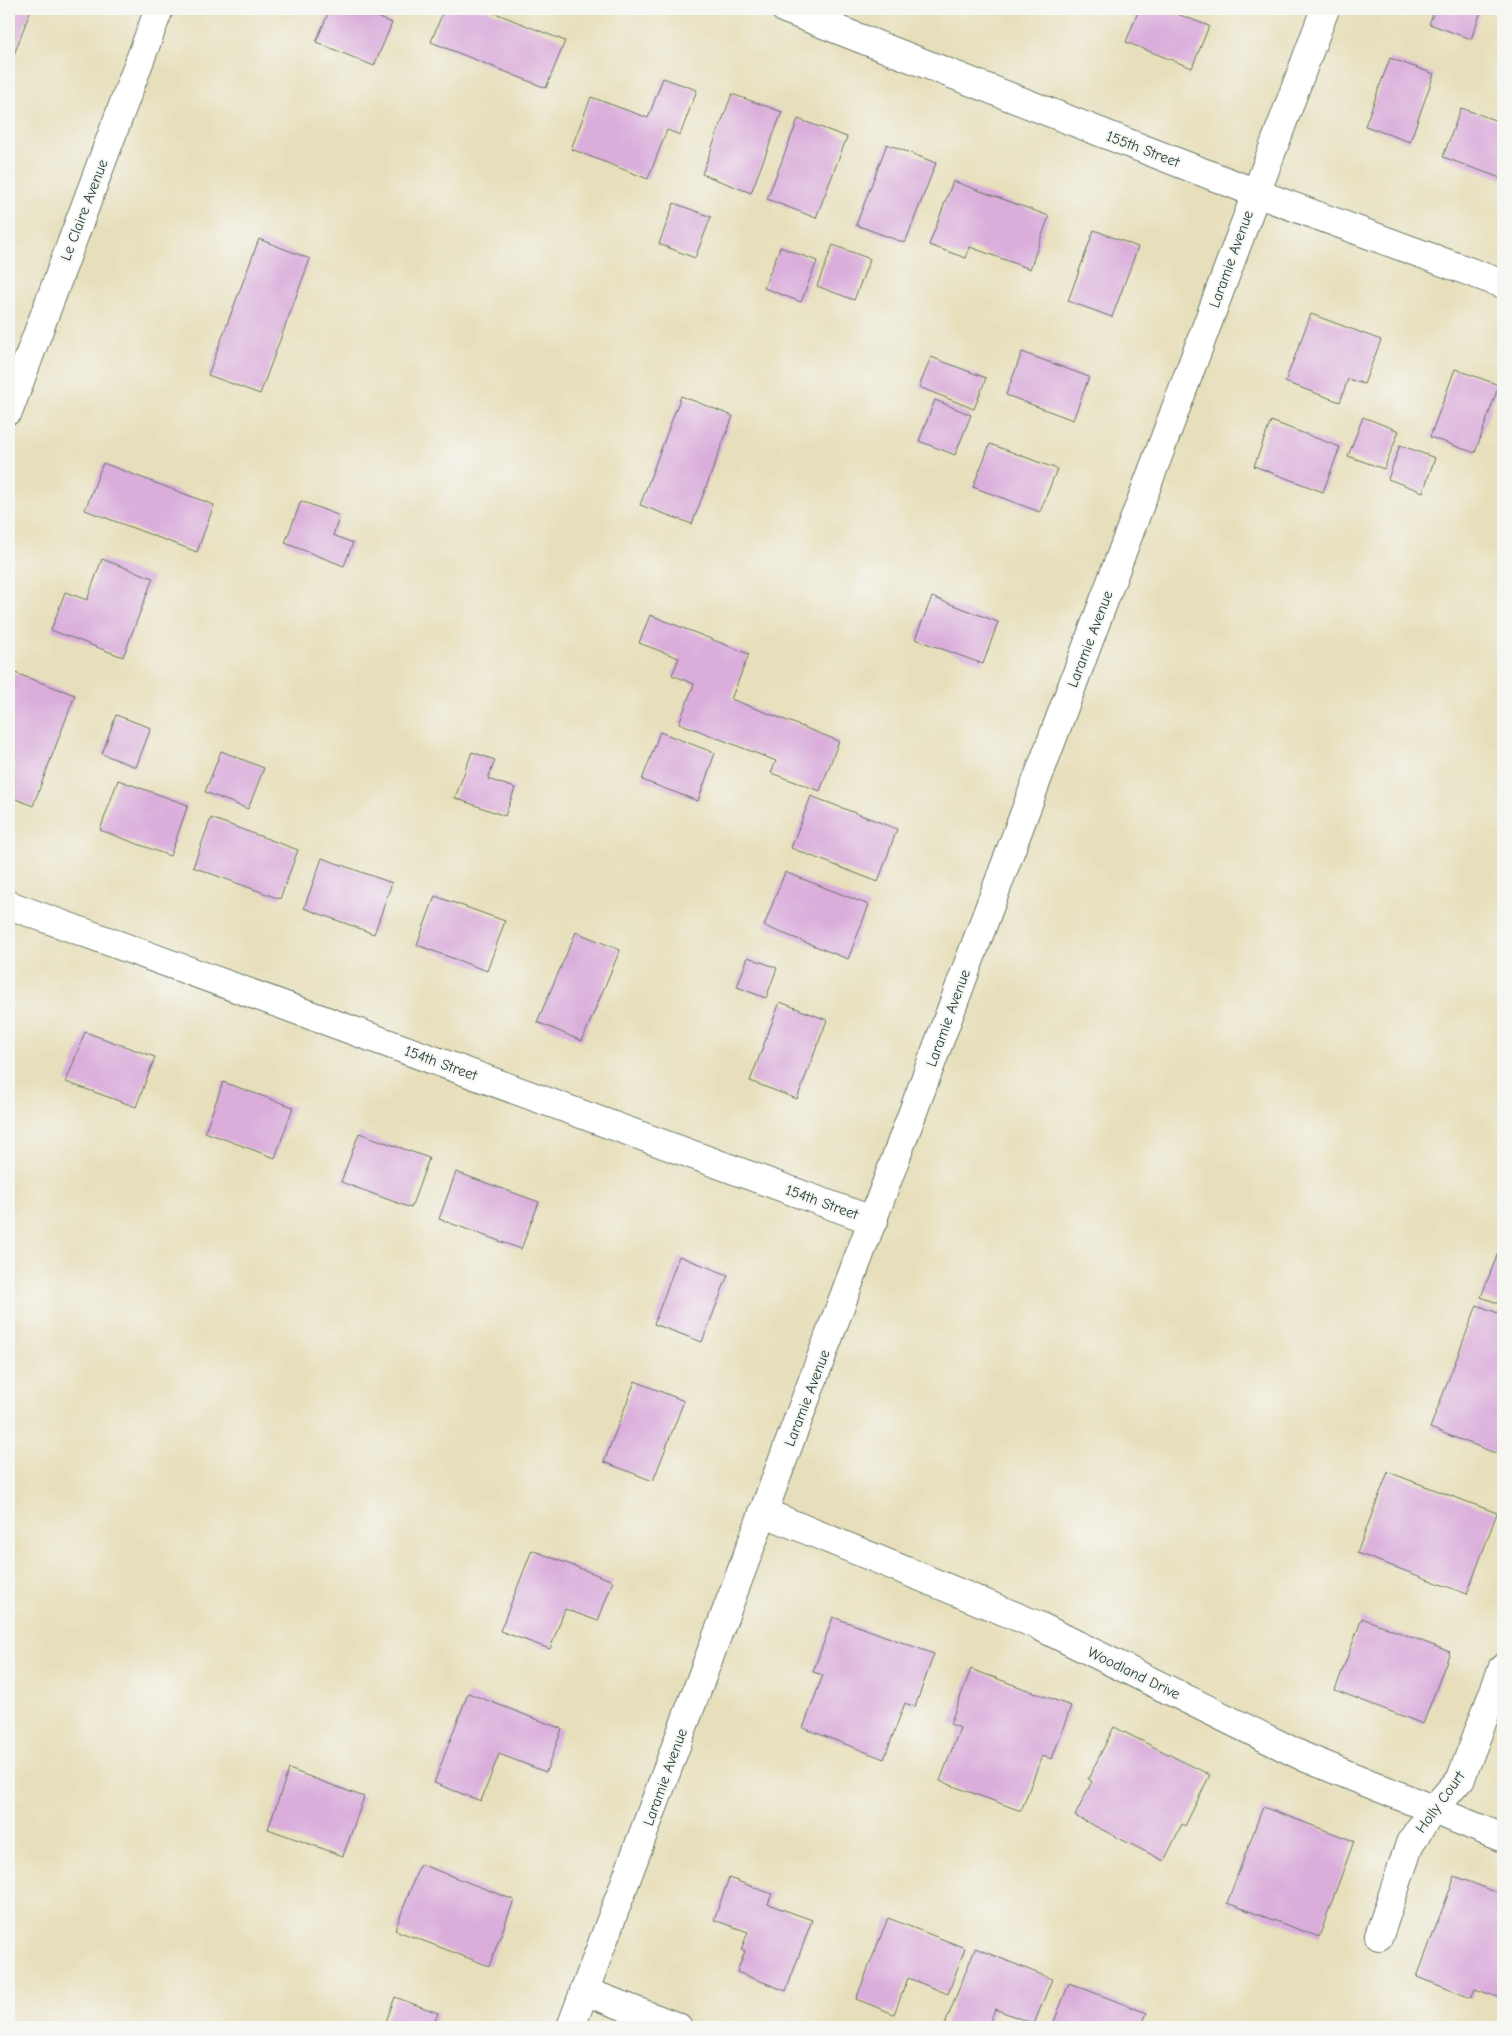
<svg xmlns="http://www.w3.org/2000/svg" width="1512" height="2036" viewBox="0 0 1512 2036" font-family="'Comic Neue',sans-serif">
  <rect width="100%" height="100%" fill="#f6f6f2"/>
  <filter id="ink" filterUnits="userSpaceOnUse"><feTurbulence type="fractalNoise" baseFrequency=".02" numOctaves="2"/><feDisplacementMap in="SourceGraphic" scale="10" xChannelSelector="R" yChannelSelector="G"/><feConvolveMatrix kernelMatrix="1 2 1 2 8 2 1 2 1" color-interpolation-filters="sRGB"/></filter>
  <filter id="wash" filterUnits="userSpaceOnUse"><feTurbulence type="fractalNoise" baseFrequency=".0096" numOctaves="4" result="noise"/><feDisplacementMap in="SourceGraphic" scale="20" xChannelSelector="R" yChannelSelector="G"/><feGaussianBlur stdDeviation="1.12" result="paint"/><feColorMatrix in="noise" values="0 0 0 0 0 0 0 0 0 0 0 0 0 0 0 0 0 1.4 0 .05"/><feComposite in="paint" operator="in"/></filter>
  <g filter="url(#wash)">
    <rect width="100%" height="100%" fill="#e7dfbb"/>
    <g id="blocks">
      <!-- building -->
      <g fill="#daaddb">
        <polygon points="9,9 31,9 9,68"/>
        <polygon points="330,9 357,9 392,23 374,66 316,42"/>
        <polygon points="444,9 485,9 565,41 546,88 431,42"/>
        <polygon points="1139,9 1164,9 1209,26 1192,68 1126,42"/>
        <polygon points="1435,9 1482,9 1471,39 1429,24"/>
        <polygon points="1390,58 1434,74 1410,142 1365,126"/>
        <polygon points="663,78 697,90 680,135 667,130 648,179 571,149 591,97 648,118"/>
        <polygon points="732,94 782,112 751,193 702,174"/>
        <polygon points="1461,108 1503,123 1503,179 1443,157"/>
        <polygon points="798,119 847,137 816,218 767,199"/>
        <polygon points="887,144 936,163 905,243 856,225"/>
        <polygon points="953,181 1049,216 1030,269 970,247 966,258 929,245"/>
        <polygon points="674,203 711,217 695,258 659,244"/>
        <polygon points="1094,230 1138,247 1112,317 1068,301"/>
        <polygon points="259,239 310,259 260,394 208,375"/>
        <polygon points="833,245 870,259 854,300 817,286"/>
        <polygon points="780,247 817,261 801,302 764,288"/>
        <polygon points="1311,314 1381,340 1364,384 1348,379 1340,402 1285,382"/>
        <polygon points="1022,352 1089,377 1073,420 1006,395"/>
        <polygon points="931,357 986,378 974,409 919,387"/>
        <polygon points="1455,369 1499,385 1475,453 1430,437"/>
        <polygon points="681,396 733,416 692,524 640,505"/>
        <polygon points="935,400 971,415 955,455 919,441"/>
        <polygon points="1363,417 1399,431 1384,469 1348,456"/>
        <polygon points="1271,421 1340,447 1323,492 1254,466"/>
        <polygon points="990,444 1057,469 1040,512 973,487"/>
        <polygon points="1400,445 1435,458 1423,492 1388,479"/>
        <polygon points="103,463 214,505 197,552 85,510"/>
        <polygon points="301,501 340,516 333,535 353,543 344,566 285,543"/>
        <polygon points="102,559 153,578 123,657 51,630 65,592 87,600"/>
        <polygon points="932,597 998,622 983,664 915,639"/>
        <polygon points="650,615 749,654 731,699 839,741 820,791 771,773 776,761 679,723 694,684 672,675 679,658 639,643"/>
        <polygon points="15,673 75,695 33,806 9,796 9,690"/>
        <polygon points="116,715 151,728 136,767 102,754"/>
        <polygon points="660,732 715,753 698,801 642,780"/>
        <polygon points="221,751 264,768 248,809 205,792"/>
        <polygon points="472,752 495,760 488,779 515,788 505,816 455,798"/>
        <polygon points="118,780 188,805 170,856 100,830"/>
        <polygon points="811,796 897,829 878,882 791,848"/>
        <polygon points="211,818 298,850 280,899 193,867"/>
        <polygon points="322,858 392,883 374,934 304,908"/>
        <polygon points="785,872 869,905 848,959 764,926"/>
        <polygon points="435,896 505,921 487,971 417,945"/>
        <polygon points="576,932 620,950 582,1041 537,1022"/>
        <polygon points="748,957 777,968 766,998 737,987"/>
        <polygon points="780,1002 827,1020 797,1099 750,1081"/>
        <polygon points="85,1032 155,1057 136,1107 66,1082"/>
        <polygon points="223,1082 293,1107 275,1158 205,1132"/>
        <polygon points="359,1133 429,1158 411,1208 341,1182"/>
        <polygon points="456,1172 539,1202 521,1249 439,1219"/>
        <polygon points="1503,1240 1503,1305 1481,1297"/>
        <polygon points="679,1256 728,1275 702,1342 654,1324"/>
        <polygon points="1477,1305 1503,1315 1503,1456 1430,1428"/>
        <polygon points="635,1381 684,1401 653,1481 604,1462"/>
        <polygon points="1388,1472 1497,1513 1467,1594 1357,1553"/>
        <polygon points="532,1550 613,1581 598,1621 565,1609 550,1649 500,1631"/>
        <polygon points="833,1617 934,1654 915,1707 905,1703 884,1759 803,1728 823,1675 813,1672"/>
        <polygon points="1362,1618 1450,1652 1423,1724 1335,1690"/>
        <polygon points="971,1669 1071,1706 1052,1759 1042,1756 1021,1811 940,1781 960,1728 950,1724"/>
        <polygon points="468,1693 562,1729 546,1772 499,1754 481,1801 434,1783"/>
        <polygon points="1114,1727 1210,1775 1185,1826 1182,1824 1164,1861 1075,1816 1092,1781 1088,1779"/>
        <polygon points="289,1769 364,1797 343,1856 268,1829"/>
        <polygon points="1263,1807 1354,1841 1319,1937 1227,1903"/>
        <polygon points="420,1864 514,1900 489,1966 395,1930"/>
        <polygon points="1455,1876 1503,1895 1503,1999 1475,1989 1471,1998 1417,1977"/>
        <polygon points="729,1878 772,1894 768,1904 812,1920 786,1991 737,1972 745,1951 741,1950 748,1932 714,1920"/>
        <polygon points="888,1918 965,1948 948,1994 908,1978 894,2014 856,1999"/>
        <polygon points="975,1948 1052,1979 1034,2024 995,2009 988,2027 944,2027"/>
        <polygon points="1069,1983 1147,2013 1141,2027 1052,2027"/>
        <polygon points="395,1997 438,2013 433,2027 384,2027"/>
      </g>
    </g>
  </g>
  <g filter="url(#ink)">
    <use href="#blocks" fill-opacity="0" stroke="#657663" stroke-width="1"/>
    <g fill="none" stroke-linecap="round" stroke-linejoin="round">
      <defs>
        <polyline id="lane" points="832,26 840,9"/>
        <g id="street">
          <polyline points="9,410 159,9"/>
          <polyline points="9,905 874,1221"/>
          <polyline points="763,1512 1037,1625 1304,1757 1503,1838"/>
          <polyline points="1379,1936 1410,1843 1432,1811 1461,1778 1503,1667"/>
          <polyline points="584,1991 678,2027"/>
        </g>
        <g id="secondary">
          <polyline points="785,9 1256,193 1503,284"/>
          <polyline points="571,2027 1325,9"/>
        </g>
      </defs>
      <!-- lane casing -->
      <use href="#lane" stroke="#657663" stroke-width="16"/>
      <!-- street casing -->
      <use href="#street" stroke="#657663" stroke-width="30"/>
      <!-- secondary casing -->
      <use href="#secondary" stroke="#657663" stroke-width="30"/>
      <!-- lane -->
      <use href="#lane" stroke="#fff" stroke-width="14"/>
      <!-- street -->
      <use href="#street" stroke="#fff" stroke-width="28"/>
      <!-- secondary -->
      <use href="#secondary" stroke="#fff" stroke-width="28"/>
    </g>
  </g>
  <g text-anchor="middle" stroke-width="4" stroke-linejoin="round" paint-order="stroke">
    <!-- street labels -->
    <g font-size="15" fill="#1f3d34" stroke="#f6f6f2">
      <text transform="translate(1143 149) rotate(21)" y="5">155th Street</text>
      <text transform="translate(84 210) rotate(-69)" y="5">Le Claire Avenue</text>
      <text transform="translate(1231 259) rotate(-70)" y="5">Laramie Avenue</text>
      <text transform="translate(1090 639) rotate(-69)" y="5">Laramie Avenue</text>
      <text transform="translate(948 1018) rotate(-70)" y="5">Laramie Avenue</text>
      <text transform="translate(441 1063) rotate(20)" y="5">154th Street</text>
      <text transform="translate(822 1202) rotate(20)" y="5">154th Street</text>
      <text transform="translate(807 1398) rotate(-69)" y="5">Laramie Avenue</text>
      <text transform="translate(1134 1673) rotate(26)" y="5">Woodland Drive</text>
      <text transform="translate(665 1777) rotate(-70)" y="5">Laramie Avenue</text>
      <text transform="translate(1440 1802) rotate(-54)" y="5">Holly Court</text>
    </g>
  </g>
  <!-- margin -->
  <rect width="1512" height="2036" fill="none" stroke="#f6f6f2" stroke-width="30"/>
</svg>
